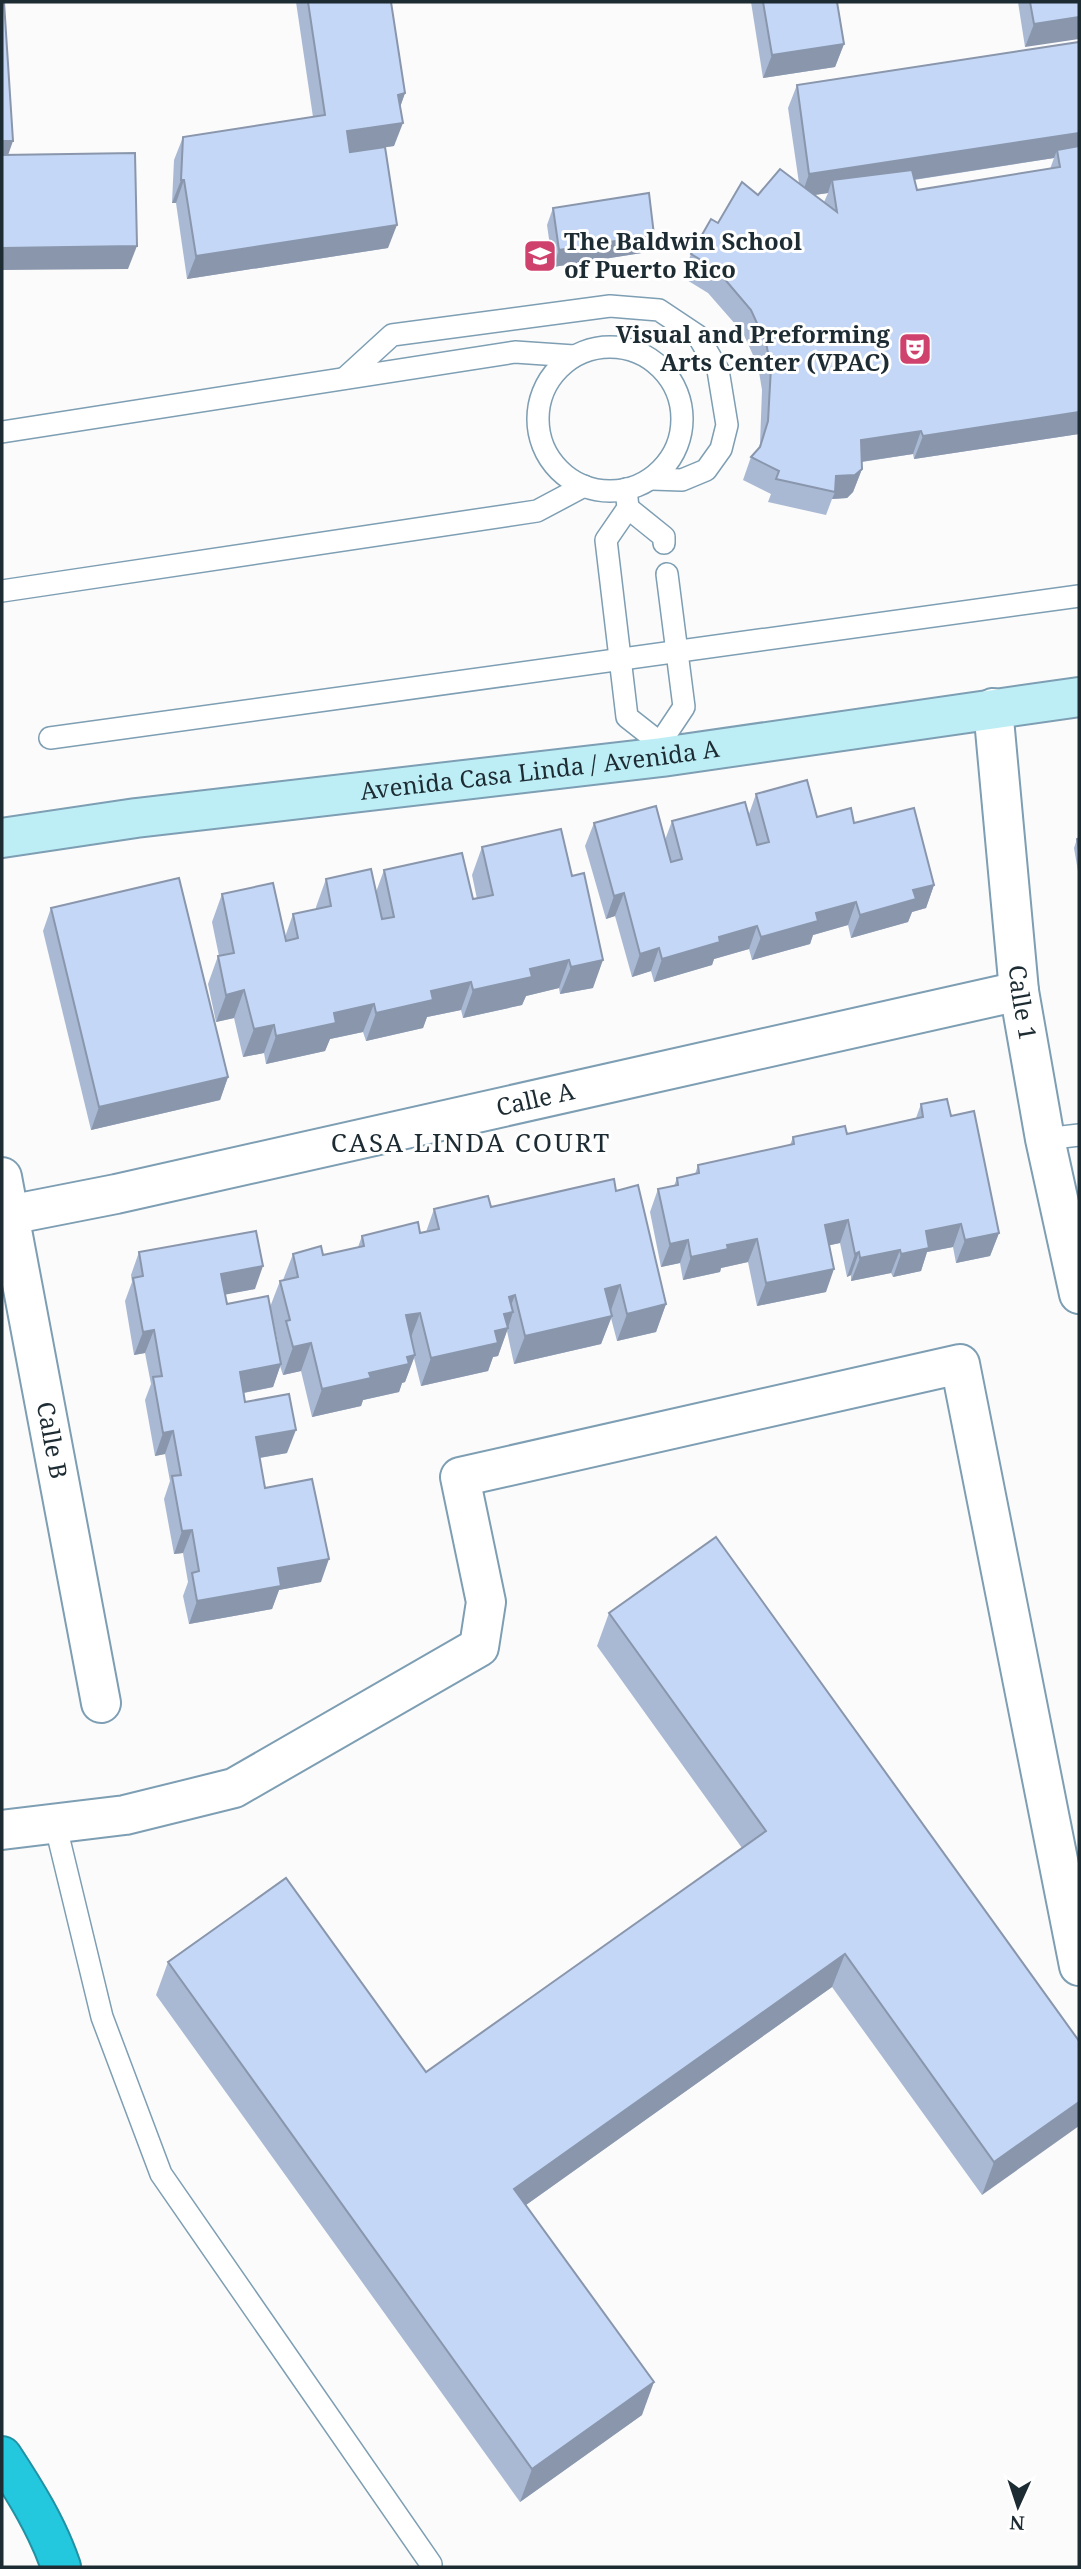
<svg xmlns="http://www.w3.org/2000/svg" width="1081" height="2569" viewBox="0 0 1081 2569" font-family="'Noto Serif',serif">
  <rect width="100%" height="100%" fill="#fbfbfb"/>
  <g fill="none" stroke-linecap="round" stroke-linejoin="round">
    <defs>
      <g id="lane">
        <circle cx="610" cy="419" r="72"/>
        <polyline points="345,378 392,335 610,306 659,310 698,336 718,370 727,425 721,449 706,470 682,480 652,479"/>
        <polyline points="2,432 515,352 574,356"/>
        <polyline points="626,489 628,508 606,540 627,717 660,743 662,757"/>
        <polyline points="628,508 664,537 664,543"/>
        <polyline points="2,591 537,511 584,486"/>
        <polyline points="50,738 1079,596"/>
        <polyline points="660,743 684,707 667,574"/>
        <polyline points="1045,1139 1079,1135"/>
        <polyline points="55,1823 102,2017 161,2174 431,2564"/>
      </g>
      <g id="street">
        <path id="s1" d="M993,708l26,283 26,148 34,155"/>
        <path id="s2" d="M2,1177l99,526"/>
        <path id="s3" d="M9,1215l107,-21 903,-203"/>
        <polyline points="2,1830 125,1815 234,1788 479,1647 486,1602 460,1477 960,1364 1079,1966"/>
      </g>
      <g id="secondary">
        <path id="s4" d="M2,838l134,-20 526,-61 417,-60"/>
      </g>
      <path id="highway" d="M2,2456c23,35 46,72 59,111"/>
    </defs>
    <!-- lane casing -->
    <use href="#lane" stroke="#7d9eb3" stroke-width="24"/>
    <!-- street casing -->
    <use href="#street" stroke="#7d9eb3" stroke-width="42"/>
    <!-- secondary casing -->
    <use href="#secondary" stroke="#7d9eb3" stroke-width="42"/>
    <!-- highway casing -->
    <use href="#highway" stroke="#2191a3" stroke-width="42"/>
    <!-- lane -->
    <use href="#lane" stroke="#fff" stroke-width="21"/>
    <!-- street -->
    <use href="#street" stroke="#fff" stroke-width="38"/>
    <!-- secondary -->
    <use href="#secondary" stroke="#bdeef5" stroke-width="38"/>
    <!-- highway -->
    <use href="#highway" stroke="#23c8df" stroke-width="38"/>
  </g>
  <!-- wall -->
  <g fill="#a9b9d4" fill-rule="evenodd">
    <polygon points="296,2 391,2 405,93 400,107 394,146 385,147 388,248 187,279 176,203 172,203 174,160 183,137 313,117"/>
    <polygon points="751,2 837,2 844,44 835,67 763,78"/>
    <polygon points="1018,2 1079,2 1025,47"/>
    <path d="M1079,42v392l-165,25 -1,-5 -51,8v7l-9,23 -6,6 -15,1 -6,16 -58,-13 3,-8 -28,-14 8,-23 7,-8 2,-5 2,-54 -4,-24 -15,-33 -35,-40 -26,-16 9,-23 27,-31 40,-28 41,-12 -11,-75 9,-23zM1054,158l-4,11 -133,21 -3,-10zM828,193l-4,9 -10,-7z"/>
    <polygon points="553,208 654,235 648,252 553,267 547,225"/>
    <polygon points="756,794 817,817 854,823 934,885 926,908 912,912 908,922 851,938 848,925 813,935 810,944 752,960 749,949 714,959 712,965 654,982 651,971 632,977 615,916 606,919 585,846 594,823 665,840 672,821 749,814"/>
    <polygon points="1079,838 1079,877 1074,848 1077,839"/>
    <polygon points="482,847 593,988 560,994 559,988 526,996 522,1005 463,1018 461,1010 427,1017 423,1028 366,1041 363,1032 330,1039 325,1051 266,1064 264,1053 243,1057 234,1018 216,1022 208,984 218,956 219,956 212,922 222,894 285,937 293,914 316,909 316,907 326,879 376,892 384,870 473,899 477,899 472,875"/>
    <polygon points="51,908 228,1077 220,1100 91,1130 43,931"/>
    <polygon points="921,1104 951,1116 999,1233 990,1256 956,1263 953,1247 927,1252 921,1271 893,1277 891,1273 851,1281 851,1275 847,1277 840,1243 830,1245 826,1292 757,1306 748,1262 721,1268 720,1272 683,1280 680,1263 661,1267 650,1212 658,1189 674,1186 677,1178 695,1174 698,1165 790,1145 793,1137 847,1134 916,1118"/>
    <path d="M616,1191l50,113 -10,28 -39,9 -6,-23 -10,26 -87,20 -7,-33 -9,25 -5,1 -5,14 -67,15 -7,-28 -9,24 -3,1 -3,9 -36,8 -2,6 -49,11 -11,-46 -18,4 -3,-9 -7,21 -29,6 1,9 42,51 -27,5 5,30 56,94 -42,8 -7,19 -83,15 -6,-28 5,-14 -5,-29 -9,1 -10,-55 6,-18 -5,-27 -10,2 -10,-56 6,-16 -6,-31 -11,2 -9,-54 7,-19 -1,-7 8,-23 116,37 -30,5 2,10 43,3 10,-26 3,-1 10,-26 30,1 35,-8 4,-11 58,-3 6,-1 8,-23 57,-2zM273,1320l5,23 -1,3z"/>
    <polygon points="609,1613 1079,2041 982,2195 832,1987 526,2205 642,2415 520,2502 156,1995 168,1962 426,2072 742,1848 597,1646"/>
  </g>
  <!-- shaded-wall -->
  <g fill="#8996ac">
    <polygon points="1079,17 1079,39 1025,47 1034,24"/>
    <polygon points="844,44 835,67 763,78 772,55"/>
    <polygon points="405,93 397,116 398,95"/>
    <polygon points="403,123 394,146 339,154 347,131"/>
    <polygon points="1079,133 1079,155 1057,150 1054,158 834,192 832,180 828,193 801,197 809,174"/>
    <polygon points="2,141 13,141 5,164 2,164"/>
    <polygon points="181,180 184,180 176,203 172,203"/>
    <polygon points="397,225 388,248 187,279 196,256"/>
    <polygon points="654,235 648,252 553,267 559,250"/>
    <polygon points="137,246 128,269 2,270 2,248"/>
    <polygon points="1079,412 1079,434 914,459 923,436"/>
    <polygon points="921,431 913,454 853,463 861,440"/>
    <polygon points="862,469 853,492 847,498 832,499 835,492 836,476"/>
    <polygon points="934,885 926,908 912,912 908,922 851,938 860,915 913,890"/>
    <polygon points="624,893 615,916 606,919 614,896"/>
    <polygon points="856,902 848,925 813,935 810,944 752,960 761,937 816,913"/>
    <polygon points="757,926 749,949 714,959 712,965 654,982 662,959 719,937"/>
    <polygon points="659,948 651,971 632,977 640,954"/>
    <polygon points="569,960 559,988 526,996 522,1005 463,1018 473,990 530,969"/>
    <polygon points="603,960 593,988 560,994 571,967"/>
    <polygon points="471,982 461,1010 427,1017 423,1028 366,1041 376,1013 431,991"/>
    <polygon points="244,990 234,1018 216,1022 226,995"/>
    <polygon points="374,1004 363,1032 330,1039 325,1051 266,1064 276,1036 334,1013"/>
    <polygon points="274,1025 264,1053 243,1057 254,1029"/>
    <polygon points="228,1077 220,1100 91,1130 99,1107"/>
    <polygon points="848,1220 840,1243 817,1248 825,1225"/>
    <polygon points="961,1224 953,1247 927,1252 921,1271 893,1277 901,1254 926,1231"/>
    <polygon points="999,1233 990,1256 956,1263 965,1240"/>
    <polygon points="757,1239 748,1262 721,1268 720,1272 683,1280 691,1257 727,1245"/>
    <polygon points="688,1240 680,1263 661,1267 670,1244"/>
    <polygon points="900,1250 891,1273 851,1281 860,1258"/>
    <polygon points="859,1252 851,1275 847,1277 855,1254"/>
    <polygon points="263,1266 255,1289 213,1297 221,1274"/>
    <polygon points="834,1269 826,1292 757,1306 766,1283"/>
    <polygon points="620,1285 610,1313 605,1289"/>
    <polygon points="515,1295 508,1313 513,1312 508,1328 498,1356 493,1357 488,1371 421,1386 431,1358 509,1297"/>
    <polygon points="666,1304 656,1332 617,1341 627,1314"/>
    <polygon points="420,1313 410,1340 406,1315"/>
    <polygon points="612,1316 601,1344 514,1364 525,1336"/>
    <polygon points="154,1330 145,1353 134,1355 143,1332"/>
    <polygon points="311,1343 301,1371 283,1375 293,1347"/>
    <polygon points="415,1355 405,1382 402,1383 399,1392 363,1400 361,1406 312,1417 322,1389"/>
    <polygon points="281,1364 273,1387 232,1395 240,1372"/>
    <polygon points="296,1430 287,1453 247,1460 256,1437"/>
    <polygon points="173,1431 165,1454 155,1456 163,1433"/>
    <polygon points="192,1530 183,1553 174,1554 182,1531"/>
    <polygon points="329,1559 321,1582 279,1590 272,1609 189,1624 197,1601 278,1568"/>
    <polygon points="845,1954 832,1987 502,2222 514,2189"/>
    <polygon points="1079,2102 1079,2126 982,2195 994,2162"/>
    <polygon points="654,2382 642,2415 520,2502 532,2469"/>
  </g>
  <!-- building -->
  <g fill="#c4d7f6" stroke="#8996ac" stroke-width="2">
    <polygon points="2,2 4,2 13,141 2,141"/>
    <polygon points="308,2 391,2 405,93 398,95 403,123 347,131 350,152 385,147 397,225 196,256 184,180 181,180 183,137 325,115"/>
    <polygon points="763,2 837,2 844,44 772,55"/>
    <polygon points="1030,2 1079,2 1079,17 1034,24"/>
    <polygon points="1079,42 1079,133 809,174 797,85"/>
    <polygon points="1079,146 1079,412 923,436 921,431 861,440 862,469 855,475 836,476 835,492 776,479 779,471 751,457 760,447 768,421 771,367 766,343 751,310 717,270 691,254 711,219 718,223 742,182 758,195 780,169 837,212 832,180 912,170 917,190 1060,167 1057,150"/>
    <polygon points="135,153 137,246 2,248 2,155"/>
    <polygon points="649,193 654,235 559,250 553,208"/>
    <polygon points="807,780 817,817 851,808 854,823 914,808 934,885 913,890 916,899 860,915 856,902 816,913 818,921 761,937 757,926 719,937 720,942 662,959 659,948 640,954 624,893 614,896 594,823 656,806 671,862 682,859 672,821 745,802 757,845 769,842 756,794"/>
    <polygon points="561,829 572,876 584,873 603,960 571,967 569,960 530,969 532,977 473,990 471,982 431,991 433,1000 376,1013 374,1004 334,1013 336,1023 276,1036 274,1025 254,1029 244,990 226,995 218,956 234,953 222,894 273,883 286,941 298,938 293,914 331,906 326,879 371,869 382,919 394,917 384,870 462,853 473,899 484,897 493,895 482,847"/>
    <polygon points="1079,838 1079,851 1077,839"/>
    <polygon points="179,878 228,1077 99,1107 51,908"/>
    <polygon points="947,1099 951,1116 974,1111 999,1233 965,1240 961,1224 926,1231 929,1248 901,1254 900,1250 860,1258 859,1252 855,1254 848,1220 825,1225 834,1269 766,1283 757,1239 727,1245 728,1249 691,1257 688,1240 670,1244 658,1189 678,1185 677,1178 699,1173 698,1165 794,1144 793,1137 845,1126 847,1134 923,1117 921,1104"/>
    <polygon points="614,1179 616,1191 638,1185 666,1304 627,1314 620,1285 605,1289 612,1316 525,1336 515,1295 509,1297 513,1312 504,1314 508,1328 495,1331 498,1343 431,1358 420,1313 406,1315 415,1355 407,1357 409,1364 369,1373 371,1378 322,1389 311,1343 293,1347 286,1321 290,1320 280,1281 298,1277 293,1254 321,1246 323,1255 364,1246 362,1236 418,1222 420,1233 439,1229 434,1209 488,1196 491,1207"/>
    <polygon points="256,1231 263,1266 221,1274 227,1304 268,1296 281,1364 240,1372 245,1402 289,1394 296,1430 256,1437 265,1488 312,1479 329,1559 278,1568 281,1586 197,1601 192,1573 199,1571 192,1530 182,1531 172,1476 181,1475 173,1431 163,1433 153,1377 162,1376 154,1330 143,1332 133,1278 143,1276 139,1252"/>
    <polygon points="716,1537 1079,2041 1079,2102 994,2162 845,1954 514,2189 654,2382 532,2469 168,1962 286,1878 426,2072 766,1831 609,1613"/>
  </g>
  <!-- icons -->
  <defs>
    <symbol id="school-square" viewBox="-11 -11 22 22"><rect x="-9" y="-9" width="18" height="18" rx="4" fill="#d0426e" stroke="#fff"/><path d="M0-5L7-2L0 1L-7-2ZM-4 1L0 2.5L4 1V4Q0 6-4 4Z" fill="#fff"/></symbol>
    <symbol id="theatre-square" viewBox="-11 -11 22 22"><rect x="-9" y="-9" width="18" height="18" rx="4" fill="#d0426e" stroke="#fff"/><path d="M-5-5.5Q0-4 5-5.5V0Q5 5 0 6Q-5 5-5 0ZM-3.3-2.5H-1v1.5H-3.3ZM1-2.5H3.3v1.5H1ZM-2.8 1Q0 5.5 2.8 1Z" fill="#fff"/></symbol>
  </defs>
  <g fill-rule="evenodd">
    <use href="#school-square" x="521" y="237" width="38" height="38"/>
    <use href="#theatre-square" x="896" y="330" width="38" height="38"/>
  </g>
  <g text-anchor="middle" stroke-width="6" stroke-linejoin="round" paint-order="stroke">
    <!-- poi labels -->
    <g font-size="24" font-weight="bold" fill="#1d2b33" stroke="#fff" text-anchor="start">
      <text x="564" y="250">The Baldwin School<tspan x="564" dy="28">of Puerto Rico</tspan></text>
      <text x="890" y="343" text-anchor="end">Visual and Preforming<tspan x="890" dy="28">Arts Center (VPAC)</tspan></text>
    </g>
    <!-- street labels -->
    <g font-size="24" fill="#1d2b33" stroke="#fff">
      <text dy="8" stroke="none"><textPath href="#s4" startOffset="542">Avenida Casa Linda / Avenida A</textPath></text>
      <text dy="8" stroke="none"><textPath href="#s1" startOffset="296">Calle 1</textPath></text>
      <text dy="8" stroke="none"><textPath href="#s3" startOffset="539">Calle A</textPath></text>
      <text dy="8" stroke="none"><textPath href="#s2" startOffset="268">Calle B</textPath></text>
    </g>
    <!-- neighbourhood labels -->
    <g font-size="26" letter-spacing="2" fill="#1d2b33" stroke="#fff">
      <text x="471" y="1152">CASA LINDA COURT</text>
    </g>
  </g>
  <!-- border -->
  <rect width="1081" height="2569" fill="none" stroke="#1d2b33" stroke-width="7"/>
  <!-- north arrow -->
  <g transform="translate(1018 2506) rotate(183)" stroke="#ffffff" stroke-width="5" paint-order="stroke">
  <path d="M0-5L12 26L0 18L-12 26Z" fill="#1d2b33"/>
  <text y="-10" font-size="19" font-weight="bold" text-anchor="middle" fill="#1d2b33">N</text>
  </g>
</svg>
